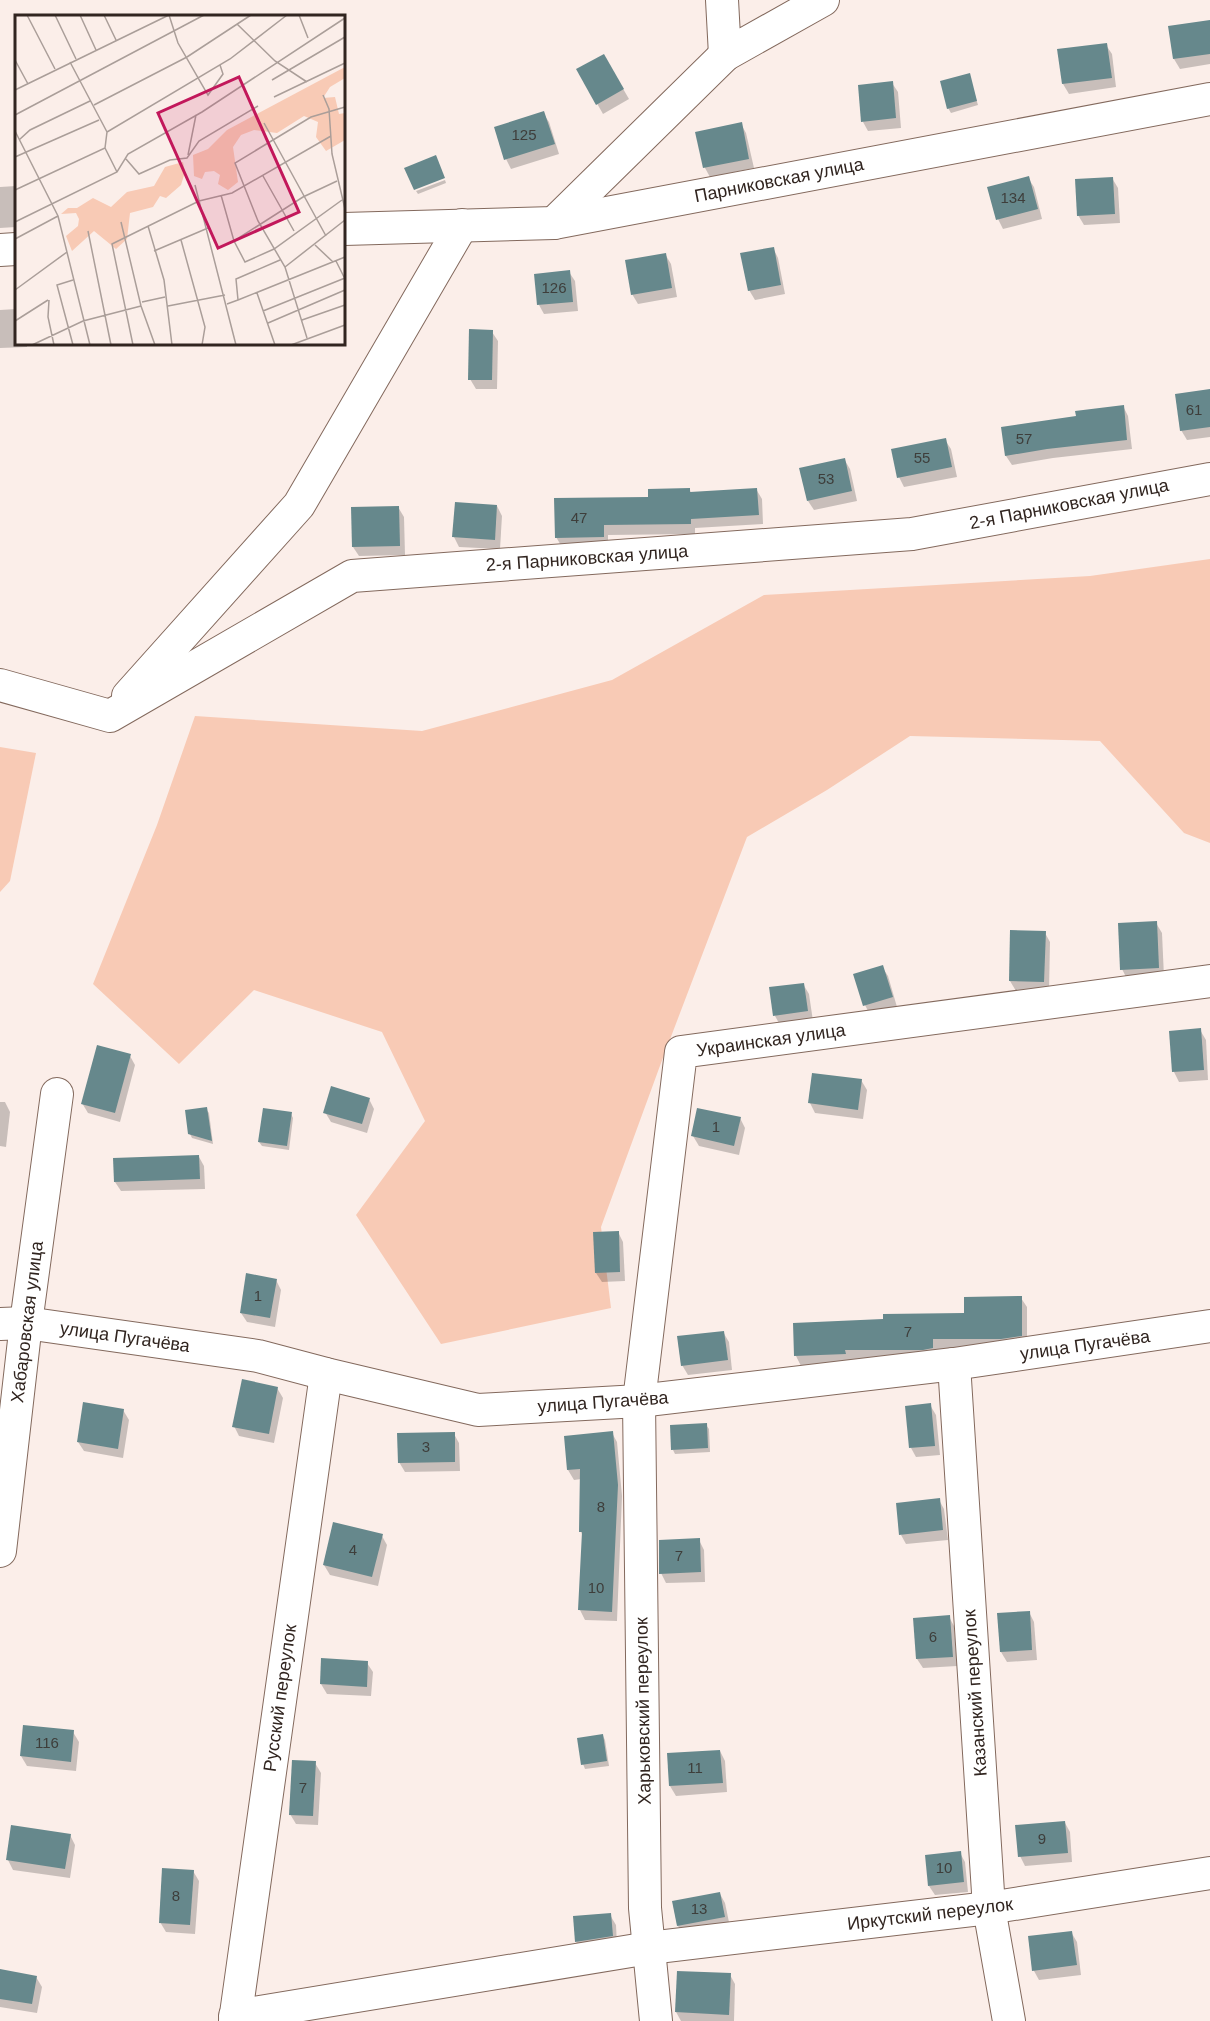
<svg xmlns="http://www.w3.org/2000/svg" width="1210" height="2021" viewBox="0 0 1210 2021" font-family="Helvetica,sans-serif">
  <rect width="100%" height="100%" fill="#fbeee9"/>
  <!-- green -->
  <g fill="#f8cab5">
    <polygon points="1210,559 1210,843 1184,833 1100,741 910,736 827,790 747,837 661,1063 601,1227 611,1308 441,1344 356,1215 425,1121 382,1032 254,990 179,1064 93,984 157,825 195,716 422,731 612,680 764,595 1090,576"/>
    <polygon points="0,747 36,753 10,881 0,892"/>
  </g>
  <!-- shadow -->
  <g fill="#0003">
    <polygon points="1210,22 1210,64 1180,69 1174,59 1170,27"/>
    <polygon points="1106,45 1112,54 1116,87 1069,94 1063,84 1059,51"/>
    <polygon points="604,56 629,99 603,114 578,70"/>
    <polygon points="969,75 978,105 951,113 948,108"/>
    <polygon points="892,83 898,92 901,128 868,131 863,122"/>
    <polygon points="543,113 549,122 559,154 511,169 506,159"/>
    <polygon points="741,124 746,133 754,168 710,177 705,168 697,133"/>
    <polygon points="1028,178 1034,187 1042,219 1003,229 998,219"/>
    <polygon points="1112,178 1118,188 1120,223 1084,225 1078,215"/>
    <polygon points="445,180 446,183 418,194 416,191"/>
    <polygon points="16,186 16,227 0,228 0,187"/>
    <polygon points="773,248 778,258 785,294 755,300 749,290"/>
    <polygon points="665,254 671,264 677,297 638,304 632,294"/>
    <polygon points="569,272 575,281 578,311 544,314 539,305"/>
    <polygon points="16,309 16,344 27,344 27,347 0,348 0,310"/>
    <polygon points="492,332 498,341 497,389 476,389 470,379"/>
    <polygon points="1210,390 1210,437 1187,440 1181,430"/>
    <polygon points="1123,406 1128,416 1132,449 1053,458 1012,465 1006,456 1002,428 1077,417"/>
    <polygon points="945,440 951,449 957,477 904,487 899,477"/>
    <polygon points="844,459 850,469 857,501 814,510 808,501"/>
    <polygon points="756,489 762,499 763,524 695,528 695,534 608,535 608,546 562,547 556,537 650,498 690,490 691,493"/>
    <polygon points="497,506 502,516 500,549 459,547 454,537"/>
    <polygon points="398,507 404,517 405,555 359,556 353,547"/>
    <polygon points="1156,923 1162,933 1164,977 1127,979 1122,969"/>
    <polygon points="1045,933 1050,942 1049,991 1016,991 1010,981"/>
    <polygon points="882,967 888,976 897,1007 870,1015 865,1005"/>
    <polygon points="803,984 809,994 813,1021 780,1025 775,1016"/>
    <polygon points="1200,1030 1206,1040 1208,1080 1179,1082 1174,1072"/>
    <polygon points="130,1056 135,1065 120,1122 88,1113 82,1103"/>
    <polygon points="861,1080 867,1090 863,1119 815,1113 810,1103"/>
    <polygon points="369,1099 374,1109 367,1133 331,1122 325,1112"/>
    <polygon points="0,1102 5,1102 10,1112 6,1147 0,1146"/>
    <polygon points="206,1109 209,1113 213,1144 192,1138 190,1134"/>
    <polygon points="291,1114 293,1118 289,1150 262,1146 259,1142"/>
    <polygon points="740,1118 745,1128 739,1155 699,1146 693,1136"/>
    <polygon points="199,1157 204,1166 205,1189 121,1191 115,1182"/>
    <polygon points="618,1232 623,1242 625,1281 602,1282 596,1273"/>
    <polygon points="276,1280 281,1290 275,1327 247,1322 241,1313"/>
    <polygon points="1021,1298 1027,1307 1027,1345 1007,1348 938,1349 938,1358 929,1359 850,1359 850,1363 801,1366 796,1356 794,1325 966,1315"/>
    <polygon points="723,1332 729,1342 732,1370 688,1375 682,1365"/>
    <polygon points="277,1388 283,1398 274,1443 239,1436 234,1426"/>
    <polygon points="930,1405 936,1415 940,1455 916,1457 911,1448"/>
    <polygon points="123,1410 129,1420 123,1458 84,1451 78,1442"/>
    <polygon points="706,1425 709,1429 710,1452 675,1454 673,1450"/>
    <polygon points="612,1433 617,1442 622,1496 617,1621 585,1620 580,1610 583,1536 581,1532 581,1479 574,1480 568,1470 565,1437"/>
    <polygon points="454,1434 459,1443 460,1471 405,1472 399,1462"/>
    <polygon points="939,1500 944,1509 948,1540 906,1544 901,1535"/>
    <polygon points="382,1536 387,1545 378,1586 330,1575 324,1565"/>
    <polygon points="699,1540 704,1550 705,1582 666,1583 661,1573"/>
    <polygon points="1029,1612 1034,1622 1037,1660 1007,1662 1001,1652 999,1614"/>
    <polygon points="949,1617 954,1626 957,1666 923,1668 917,1659"/>
    <polygon points="367,1663 373,1672 371,1696 327,1694 321,1684"/>
    <polygon points="73,1732 79,1742 76,1771 27,1766 21,1756"/>
    <polygon points="603,1736 605,1740 609,1766 585,1769 583,1764"/>
    <polygon points="720,1751 725,1761 727,1792 676,1796 670,1786 668,1754"/>
    <polygon points="315,1763 321,1773 318,1825 296,1824 290,1814"/>
    <polygon points="1065,1823 1070,1832 1072,1862 1025,1866 1020,1856"/>
    <polygon points="70,1835 75,1845 70,1878 13,1870 8,1860"/>
    <polygon points="960,1853 965,1862 968,1892 935,1895 929,1886"/>
    <polygon points="193,1871 199,1881 195,1934 166,1932 160,1922"/>
    <polygon points="720,1894 725,1903 730,1927 684,1935 678,1926 674,1902"/>
    <polygon points="610,1915 616,1925 617,1945 582,1951 576,1942"/>
    <polygon points="1071,1932 1077,1942 1081,1975 1039,1980 1034,1971 1030,1938"/>
    <polygon points="0,1971 36,1977 42,1987 37,2013 0,2007"/>
    <polygon points="730,1975 735,1984 734,2021 681,2021 676,2012"/>
  </g>
  <!-- building -->
  <g fill="#66888c">
    <polygon points="1210,20 1210,54 1173,59 1168,26"/>
    <polygon points="1107,43 1112,78 1062,84 1057,49"/>
    <polygon points="604,54 624,89 596,105 576,69"/>
    <polygon points="970,73 977,101 947,109 940,81"/>
    <polygon points="893,81 896,118 861,122 858,85"/>
    <polygon points="544,111 555,144 504,160 494,127"/>
    <polygon points="742,122 749,159 703,168 695,132"/>
    <polygon points="436,155 445,178 414,190 404,168"/>
    <polygon points="1029,176 1038,209 996,220 987,187"/>
    <polygon points="1113,177 1115,214 1077,216 1075,179"/>
    <polygon points="774,247 781,285 748,291 740,253"/>
    <polygon points="666,253 672,288 631,295 625,260"/>
    <polygon points="570,270 573,302 537,305 534,274"/>
    <polygon points="469,329 493,330 492,380 468,380"/>
    <polygon points="1210,389 1210,427 1180,431 1175,394"/>
    <polygon points="1124,405 1127,440 1047,449 1005,456 1001,427 1076,416 1075,411"/>
    <polygon points="946,438 952,467 897,478 891,449"/>
    <polygon points="845,458 852,491 807,501 799,468"/>
    <polygon points="690,488 690,492 757,488 759,515 691,519 691,524 604,525 604,537 555,538 554,498 648,497 648,489"/>
    <polygon points="455,502 497,505 495,540 452,537"/>
    <polygon points="399,506 400,546 352,547 351,507"/>
    <polygon points="1157,921 1159,968 1120,970 1118,923"/>
    <polygon points="1010,930 1046,931 1044,982 1009,981"/>
    <polygon points="883,965 893,997 863,1006 853,974"/>
    <polygon points="804,983 808,1011 773,1016 769,987"/>
    <polygon points="1201,1028 1204,1070 1172,1072 1169,1031"/>
    <polygon points="97,1045 131,1054 115,1113 81,1104"/>
    <polygon points="812,1073 862,1079 858,1110 808,1103"/>
    <polygon points="331,1086 370,1098 362,1124 323,1113"/>
    <polygon points="207,1107 212,1141 188,1134 185,1110"/>
    <polygon points="263,1108 292,1112 287,1146 258,1142"/>
    <polygon points="697,1108 741,1117 734,1146 691,1136"/>
    <polygon points="199,1155 200,1179 114,1182 113,1158"/>
    <polygon points="619,1231 620,1272 595,1273 593,1232"/>
    <polygon points="246,1273 277,1279 270,1318 240,1313"/>
    <polygon points="1022,1296 1022,1336 1001,1339 933,1339 933,1348 923,1350 845,1350 846,1354 794,1356 793,1323 883,1319 883,1314 964,1313 964,1297"/>
    <polygon points="724,1331 728,1360 681,1366 677,1336"/>
    <polygon points="242,1379 278,1387 269,1434 232,1427"/>
    <polygon points="83,1402 124,1409 118,1449 77,1442"/>
    <polygon points="931,1403 935,1446 909,1448 905,1406"/>
    <polygon points="707,1423 708,1448 671,1450 670,1425"/>
    <polygon points="613,1431 618,1485 612,1612 578,1610 582,1532 579,1532 580,1469 567,1470 564,1436"/>
    <polygon points="455,1432 455,1462 398,1463 397,1433"/>
    <polygon points="940,1498 943,1530 899,1535 896,1503"/>
    <polygon points="333,1522 383,1534 372,1577 323,1565"/>
    <polygon points="700,1538 701,1572 659,1574 659,1540"/>
    <polygon points="1030,1611 1032,1650 1000,1652 997,1613"/>
    <polygon points="950,1615 953,1657 916,1659 913,1618"/>
    <polygon points="321,1658 368,1661 367,1687 320,1684"/>
    <polygon points="23,1725 74,1730 71,1762 20,1756"/>
    <polygon points="603,1734 607,1761 581,1765 577,1738"/>
    <polygon points="720,1750 723,1783 669,1786 667,1753"/>
    <polygon points="292,1760 316,1761 313,1816 289,1815"/>
    <polygon points="1065,1821 1068,1853 1018,1857 1015,1825"/>
    <polygon points="11,1825 71,1834 65,1869 6,1860"/>
    <polygon points="961,1851 964,1882 928,1886 925,1855"/>
    <polygon points="162,1868 194,1870 190,1925 159,1923"/>
    <polygon points="720,1892 725,1917 677,1926 672,1901"/>
    <polygon points="611,1913 613,1936 575,1942 573,1916"/>
    <polygon points="1072,1931 1077,1965 1032,1971 1028,1936"/>
    <polygon points="0,1969 37,1976 32,2004 0,1999"/>
    <polygon points="677,1971 731,1973 729,2015 675,2012"/>
  </g>
  <g fill="none" stroke-linecap="round" stroke-linejoin="round">
    <defs>
      <g id="minor">
        <polyline points="722,0 725,55 823,0"/>
        <polyline points="554,223 725,55"/>
        <polyline points="344,229 554,223 1210,99"/>
        <polyline points="0,250 16,249"/>
        <polyline points="0,685 110,716 352,576 912,534 1210,479"/>
        <polyline points="128,696 299,505 462,225"/>
        <polyline points="0,1324 26,1323 258,1356 326,1374 478,1410 639,1401 954,1364 1210,1326"/>
        <polyline points="954,1364 989,1908 1009,2021"/>
        <polyline points="0,1551 26,1323 57,1094"/>
        <polyline points="235,2016 649,1948 989,1908 1210,1873"/>
        <polyline points="235,2021 326,1374"/>
        <polyline points="656,2021 645,1908 639,1401 681,1052 1210,981"/>
      </g>
    </defs>
    <!-- minor casing -->
    <use href="#minor" stroke="#83695d" stroke-width="34"/>
    <!-- minor -->
    <use href="#minor" stroke="#fff" stroke-width="32"/>
  </g>
  <g text-anchor="middle" stroke-width="4.5" stroke-linejoin="round" paint-order="stroke">
    <!-- number labels -->
    <g font-size="15" fill="#3e3e3b">
      <text x="524" y="140">125</text>
      <text x="1013" y="203">134</text>
      <text x="554" y="293">126</text>
      <text x="1194" y="415">61</text>
      <text x="1024" y="444">57</text>
      <text x="922" y="463">55</text>
      <text x="826" y="484">53</text>
      <text x="579" y="523">47</text>
      <text x="716" y="1132">1</text>
      <text x="258" y="1301">1</text>
      <text x="908" y="1337">7</text>
      <text x="426" y="1452">3</text>
      <text x="601" y="1512">8</text>
      <text x="353" y="1555">4</text>
      <text x="679" y="1561">7</text>
      <text x="596" y="1593">10</text>
      <text x="933" y="1642">6</text>
      <text x="47" y="1748">116</text>
      <text x="695" y="1773">11</text>
      <text x="303" y="1793">7</text>
      <text x="1042" y="1844">9</text>
      <text x="944" y="1873">10</text>
      <text x="176" y="1901">8</text>
      <text x="699" y="1914">13</text>
    </g>
    <!-- street labels -->
    <g font-size="18" fill="#312520" stroke="#fff">
      <text transform="translate(779 180) rotate(-11)" y="6">Парниковская улица</text>
      <text transform="translate(1069 504) rotate(-11)" y="6">2-я Парниковская улица</text>
      <text transform="translate(587 558) rotate(-4)" y="6">2-я Парниковская улица</text>
      <text transform="translate(771 1040) rotate(-8)" y="6">Украинская улица</text>
      <text transform="translate(27 1322) rotate(-83)" y="6">Хабаровская улица</text>
      <text transform="translate(125 1337) rotate(8)" y="6">улица Пугачёва</text>
      <text transform="translate(1085 1345) rotate(-8)" y="6">улица Пугачёва</text>
      <text transform="translate(603 1402) rotate(-4)" y="6">улица Пугачёва</text>
      <text transform="translate(975 1693) rotate(-94)" y="6">Казанский переулок</text>
      <text transform="translate(280 1698) rotate(-82)" y="6">Русский переулок</text>
      <text transform="translate(643 1711) rotate(-91)" y="6">Харьковский переулок</text>
      <text transform="translate(930 1914) rotate(-7)" y="6">Иркутский переулок</text>
    </g>
  </g>
  <!-- overview -->
  <g transform="translate(15 15)">
    <rect width="330" height="330" fill="#fbeee9"/>
    <path d="M330,52v11l-15,9 -7,11 12,-1 4,17 6,-1v27l-19,11 -10,-14 2,-15 -14,-6 -27,17 -23,-3 -13,5 -8,12 5,35 -10,8 -10,-6 2,-9 -6,-4 -9,1 -3,7 -8,-3 -1,-21 15,-6 19,-19zM168,147l2,10 -4,13 -15,13 -6,-2 -7,11 -23,6 -3,26 -11,10 -22,-18 -22,20 -6,-15 12,-10 1,-7 -3,-6 -15,1 7,-6h9l16,-10 18,9 16,-15 27,-6 11,-19z" fill="#f8cab5"/>
    <path fill="none" stroke="#aa9e99" stroke-width="1.5" d="M12,0l28,54M40,0l21,44M65,0l16,35M89,0l12,25M154,0l9,28 30,52 15,-21 -3,-9M284,0l9,23M222,9l38,37 32,21M0,45l13,24M55,47l37,70M257,65l73,-43M0,75l154,-75M308,80l6,14 3,45 13,55M259,82l71,-34M79,90l93,-48 64,-42M0,100l189,-100M249,108l62,113M0,116l43,85 32,129M4,125l11,-10 60,-29M90,133l12,24M173,140l8,-40M0,142l84,-37M111,144l13,15 31,-14 17,-2 12,-17 59,-35M248,161l31,55M180,170l41,160M0,175l90,-42 2,-16 123,-73 57,-44M206,180l13,46 11,21 29,-13 68,-49M0,207l102,-50 11,-18 74,-42 143,-94M106,207l20,84 14,39M133,211l16,54 8,65M73,216l23,114M0,224l43,-23M166,225l24,87 -3,18M219,226l69,-44 34,-16M300,230l18,17M139,236l54,-23M321,246l9,18M270,252l60,-47M0,275l52,-38M242,278l18,52M34,285l-1,17 6,28M223,285l107,-43M127,287l23,-5M212,289l11,-4 -2,-21 44,-19M153,291l57,-11M248,296l82,-33M287,305l43,-15M0,306l33,-21M253,308l77,-33M292,323l-22,-71 -27,-46 -23,-58 76,-46 34,-10M17,330l51,-24 58,-15M58,330l-16,-60 16,-5M118,330l-21,-101 87,-43 33,-8 99,-57M276,330l54,-20"/>
    <path fill="#c2185b" fill-opacity="0.15" stroke="#c2185b" stroke-width="3" d="M224,62l60,135 -81,36 -60,-135z"/>
    <rect width="330" height="330" fill="none" stroke="#312520" stroke-width="3"/>
  </g>
</svg>
